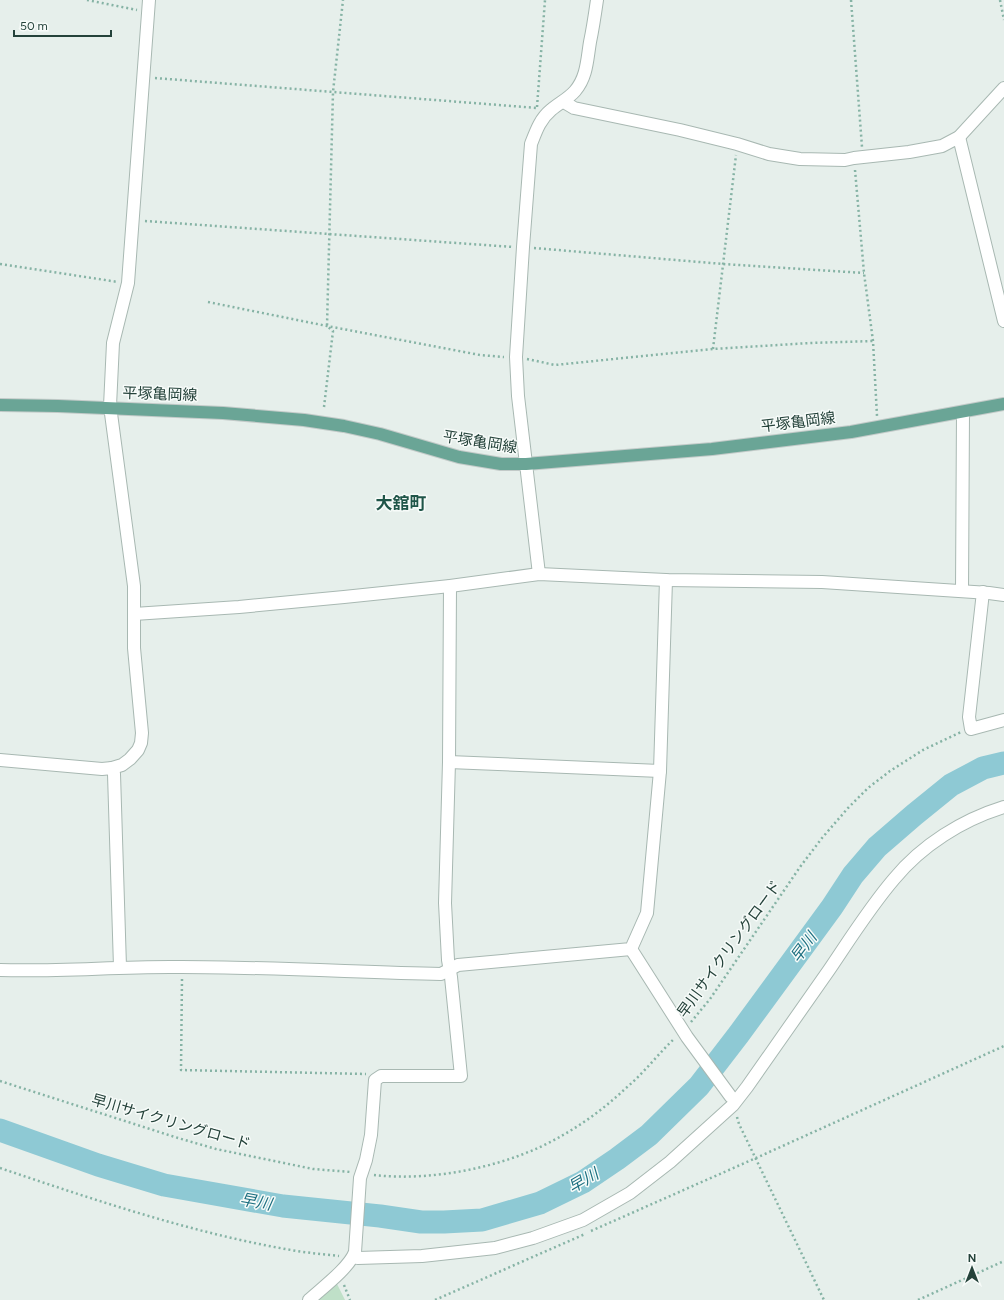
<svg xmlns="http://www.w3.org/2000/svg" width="1004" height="1300" viewBox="0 0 1004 1300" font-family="Figtree,'Noto Sans JP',sans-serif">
  <rect width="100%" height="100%" fill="#e6efeb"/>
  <!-- green -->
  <polygon fill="#bfe0c8" points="336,1282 345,1300 314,1300"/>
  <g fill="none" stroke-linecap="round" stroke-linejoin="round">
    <!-- river -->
    <polyline stroke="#8ec9d4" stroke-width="23" points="0,1130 98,1165 164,1185 283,1206 380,1216 421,1222 444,1222 482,1220 540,1203 583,1182 617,1159 649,1135 699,1086 739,1034 832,907 853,875 877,847 914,815 951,785 983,768 1004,763"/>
    <defs>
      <g id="minor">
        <polyline points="564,102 574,108 680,130 737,144 769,154 800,159 845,160 854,158 909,152 942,146 959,137 1004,88"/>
        <polyline points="959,137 1004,321"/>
        <path d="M539,574l-21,-178 -2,-39 7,-110 8,-103c5,-13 9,-25 20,-34 8,-7 17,-11 24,-19 12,-14 12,-31 15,-49 3,-14 5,-28 7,-42"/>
        <polyline points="962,591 963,412"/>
        <polyline points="983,592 969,717 971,729 1004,720"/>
        <polyline points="134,614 239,607 344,597 450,586 539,574 666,580 822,582 989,593 1004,595"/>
        <polyline points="0,760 102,769 112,768 122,765 130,759 138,750 141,743 142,733 134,648 134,586 110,406 113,343 128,283 149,0"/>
        <polyline points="449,762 660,771"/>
        <polyline points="112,768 114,774 120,967"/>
        <polyline points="631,949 687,1037 731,1097"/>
        <path d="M0,970c61,2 121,-4 181,-3 87,0 174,5 260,7l17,-9 173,-16 16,-36 13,-142 6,-191"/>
        <path d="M353,1257l5,1 64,-2 73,-8 38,-10 50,-18 47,-27 40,-31 63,-57 14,-18c27,-39 55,-78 82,-117 21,-31 41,-63 65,-91 28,-34 68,-59 110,-72"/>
        <path d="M309,1300c13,-12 40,-32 46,-48l5,-74 6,-18 5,-25 4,-55 6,-4h80l-10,-99 -3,-17 -3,-57 4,-141 1,-176"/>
      </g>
      <polyline id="major" points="0,405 58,406 223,413 304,420 344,426 380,434 459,457 501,464 526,464 712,449 851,432 1004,404"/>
    </defs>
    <!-- minor casing -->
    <use href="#minor" stroke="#a8b8b2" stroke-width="14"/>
    <!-- major casing -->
    <use href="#major" stroke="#c2cac8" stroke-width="14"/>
    <!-- path -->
    <g stroke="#86b3a5" stroke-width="2.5" stroke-dasharray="2 3" stroke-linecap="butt">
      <polyline points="87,0 137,10"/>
      <polyline points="851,0 862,147"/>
      <polyline points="1000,0 1004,20"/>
      <polyline points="155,78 537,108"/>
      <polyline points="537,107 545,0"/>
      <polyline points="855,170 864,273 873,341 877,416"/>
      <polyline points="145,221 513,247"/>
      <polyline points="534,248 723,264 864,273"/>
      <polyline points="0,264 118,282"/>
      <polyline points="208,302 327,326 480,355 504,357"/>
      <polyline points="713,349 736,155"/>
      <polyline points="527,359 555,365 713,349 810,343 873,341"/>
      <polyline points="324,407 333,331 327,326 333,92 343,0"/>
      <polyline points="182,979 181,1070 366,1074"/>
      <polyline points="691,1022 710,999 800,867 822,838 848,808 868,788 890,771 923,750 961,732"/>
      <polyline points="0,1081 178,1138 216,1149 313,1169 351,1172"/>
      <polyline points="737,1117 739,1124 824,1300"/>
      <path d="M0,1168c95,32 192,65 291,82 16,3 32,4 48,6"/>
      <path d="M374,1175c60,7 137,-9 189,-40 23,-13 44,-29 63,-47 18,-15 32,-34 49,-50"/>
      <polyline points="591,1231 756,1158 1004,1046"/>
      <polyline points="344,1285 350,1300"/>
      <polyline points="435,1300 585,1234"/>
      <polyline points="918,1300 1004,1261"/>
    </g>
    <!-- minor -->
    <use href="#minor" stroke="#fff" stroke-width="12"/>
    <!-- major -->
    <use href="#major" stroke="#6aa596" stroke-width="12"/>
  </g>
  <g text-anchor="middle" stroke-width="3" stroke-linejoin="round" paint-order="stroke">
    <!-- street labels -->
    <g font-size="15" fill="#24423a" stroke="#f7fbf9">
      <text transform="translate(160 394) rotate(2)" y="5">平塚亀岡線</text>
      <text transform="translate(798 422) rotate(-7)" y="5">平塚亀岡線</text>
      <text transform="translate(480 442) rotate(9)" y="5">平塚亀岡線</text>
      <text transform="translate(729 949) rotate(-54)" y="5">早川サイクリングロード</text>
      <text transform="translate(171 1122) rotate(16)" y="5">早川サイクリングロード</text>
    </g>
    <!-- water labels -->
    <g font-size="16" font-style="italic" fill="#1c6f80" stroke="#f7fbf9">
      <text transform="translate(803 947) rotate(-53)" y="6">早川</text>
      <text transform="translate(583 1180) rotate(-30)" y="6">早川</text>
      <text transform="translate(256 1201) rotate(10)" y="6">早川</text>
    </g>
    <!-- quarter labels -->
    <g font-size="17" font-weight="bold" fill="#1f5548" stroke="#f7fbf9">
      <text x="401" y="509">大舘町</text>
    </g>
  </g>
  <!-- north arrow -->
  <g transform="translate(972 1268)" stroke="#f7fbf9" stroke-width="3" paint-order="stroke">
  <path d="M0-3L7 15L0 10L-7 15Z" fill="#24423a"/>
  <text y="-6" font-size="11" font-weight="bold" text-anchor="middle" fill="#24423a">N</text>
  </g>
  <!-- scale -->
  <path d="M14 30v6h97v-6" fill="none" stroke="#24423a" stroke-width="2"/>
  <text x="20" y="30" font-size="12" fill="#24423a" stroke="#f7fbf9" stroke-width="3" paint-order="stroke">50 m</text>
</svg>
